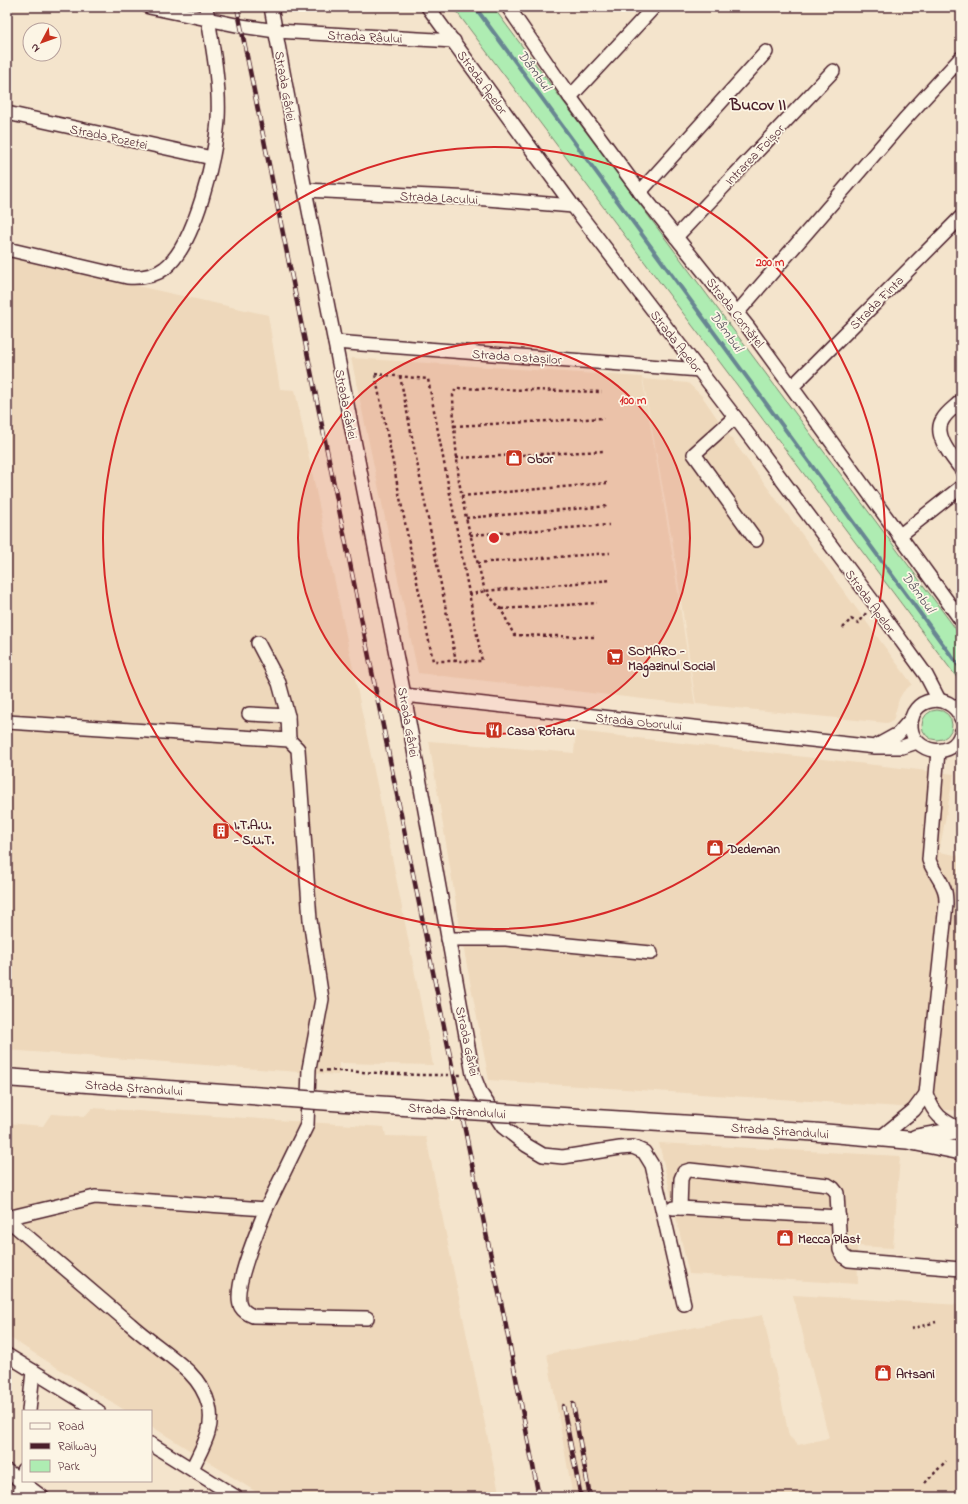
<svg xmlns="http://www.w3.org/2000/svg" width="968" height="1504" viewBox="0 0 968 1504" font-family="'Indie Flower',sans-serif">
  <rect width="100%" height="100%" fill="#f4e4cc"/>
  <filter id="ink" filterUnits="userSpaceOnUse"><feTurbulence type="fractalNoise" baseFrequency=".025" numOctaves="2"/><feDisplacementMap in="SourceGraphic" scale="8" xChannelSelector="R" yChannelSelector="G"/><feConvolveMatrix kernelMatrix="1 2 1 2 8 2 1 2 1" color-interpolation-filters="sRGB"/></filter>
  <g filter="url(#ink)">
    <!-- built -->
    <g fill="#eed8bb">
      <polygon points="7,257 268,315 280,389 295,390 391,852 433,1065 339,1063 338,1075 7,1050"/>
      <polygon points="351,358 642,377 670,540 695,705 418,673"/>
      <polygon points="643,379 688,383 702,396 723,427 912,684 903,692 899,699 893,721 887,723 696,704 672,539"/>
      <polygon points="576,731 954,774 939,852 961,856 961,1111 489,1080 463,945 429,741 574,753"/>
      <polygon points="92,1108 384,1127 386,1136 426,1137 500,1497 264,1497 151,1426 151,1411 126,1411 7,1336 7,1123 43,1126 51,1114 85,1116"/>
      <polygon points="659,1143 900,1156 893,1248 857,1246 858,1284 689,1274"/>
      <polygon points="793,1295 961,1305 961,1497 573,1497 547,1354 763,1315 789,1436 798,1445 829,1438"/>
    </g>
    <!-- green -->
    <g fill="#aeecb2" stroke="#7c866e">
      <polygon points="453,7 493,7 961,636 961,683"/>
      <circle cx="937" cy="725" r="15"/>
    </g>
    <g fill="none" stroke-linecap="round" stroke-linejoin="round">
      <!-- stream -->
      <polyline stroke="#678692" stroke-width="4" points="475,7 961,669"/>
      <defs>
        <g id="minor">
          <polyline points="149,7 241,26 276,31 454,41"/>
          <polyline points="271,7 305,190 404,695 473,1074 481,1094 503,1127 526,1145 543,1155 563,1157 620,1148 633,1147 644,1152 652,1165 684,1304"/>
          <polyline points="428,7 573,206 735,417 874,603 926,675 939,700"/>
          <polyline points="508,7 570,97 640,192 748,327 961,620"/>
          <polyline points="570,97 654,7"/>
          <polyline points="7,113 212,158"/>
          <polyline points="305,190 474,198 573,206"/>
          <polyline points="640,192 766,52"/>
          <polyline points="676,237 833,71"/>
          <path d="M7,249l120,28c14,1 27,0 38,-9 30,-23 51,-112 53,-149 2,-37 -6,-76 -12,-112"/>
          <polyline points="737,313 904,120 961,58"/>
          <polyline points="335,342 700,370"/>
          <polyline points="792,387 961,217"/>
          <path d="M961,401c-6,6 -14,11 -18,18 -11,15 9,38 18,50"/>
          <polyline points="735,417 694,454 756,540"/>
          <polyline points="899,536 961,487"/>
          <polyline points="258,643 279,683 288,716 289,740"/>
          <polyline points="404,695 875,747 902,747 917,742"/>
          <polyline points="249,714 288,716"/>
          <path d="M961,718c-11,-28 -52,-21 -50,9 2,27 43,33 50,6"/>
          <polyline points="7,722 289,740 298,749 310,920 322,999 309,1069 307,1125 266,1209"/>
          <polyline points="878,745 898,734 912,718"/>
          <path d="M938,751l-9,109c4,12 13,20 16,32 1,4 1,8 1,12l-20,190c9,22 14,25 35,36"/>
          <polyline points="448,939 506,939 651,953"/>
          <polyline points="880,1138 914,1110 926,1094"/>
          <polyline points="673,1208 680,1208 839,1217"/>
          <polyline points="680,1208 681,1179 684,1172 690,1170 828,1185 833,1188 837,1193 840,1250 843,1256 849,1260 961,1269"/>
          <path d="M7,1218l88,-21 171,12c-7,18 -35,82 -25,98 3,5 7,7 12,9l114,2"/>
          <path d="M7,1219c41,35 82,70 123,105 19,17 41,31 59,48 9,9 17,22 20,34 6,23 -8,43 -17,63"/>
          <polyline points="7,1355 98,1411"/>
          <polyline points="29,1411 33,1371"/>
          <polyline points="151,1444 236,1497"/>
          <polyline points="7,1471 42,1497"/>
          <polyline points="20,1497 23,1470"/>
        </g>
        <g id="major">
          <polyline points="814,1132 907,1140 961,1151"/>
          <polyline points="916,1138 961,1130"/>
        </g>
      </defs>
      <!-- minor casing -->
      <use href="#minor" stroke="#4a1f2b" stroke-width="16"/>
      <!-- major casing -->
      <use href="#major" stroke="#4a1f2b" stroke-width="20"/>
      <!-- path -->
      <g stroke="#4a1f2b" stroke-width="2.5" stroke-dasharray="3 3" stroke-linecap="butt">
        <polygon points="375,374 428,379 482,661 433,661"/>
        <polyline points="400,376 456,661"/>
        <polyline points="454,426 604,418"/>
        <polyline points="456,458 605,451"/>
        <polyline points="461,496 607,483"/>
        <polyline points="466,518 608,506"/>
        <polyline points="470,535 609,525"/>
        <polyline points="477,563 610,553"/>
        <polyline points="469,595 485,591 611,580"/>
        <polyline points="501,609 597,603"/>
        <polyline points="843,628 851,619 859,623 866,613"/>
        <polyline points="594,637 514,635 501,609 485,591 466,518 459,481 454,426 453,395 456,388 602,392"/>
        <polyline points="320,1070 419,1075 461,1075"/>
        <polyline points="911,1329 936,1322"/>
        <polyline points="925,1483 946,1461"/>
      </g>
      <!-- minor -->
      <use href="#minor" stroke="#fcf5e5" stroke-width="13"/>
      <!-- major -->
      <use href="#major" stroke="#fcf5e5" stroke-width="17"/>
      <defs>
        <g id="rail">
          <polyline points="237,7 487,1238 504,1316 539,1497"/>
          <polyline points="573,1404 590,1497"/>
          <polyline points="563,1406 581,1497"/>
        </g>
      </defs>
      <!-- rail casing -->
      <use href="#rail" stroke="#4a1f2b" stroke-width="4.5"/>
      <!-- rail -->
      <use href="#rail" stroke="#fcf5e5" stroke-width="3" stroke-dasharray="9" stroke-linecap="butt"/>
      <defs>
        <polyline id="major-bridge" points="12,1078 380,1105 814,1132"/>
      </defs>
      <!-- major-bridge casing -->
      <use href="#major-bridge" stroke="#4a1f2b" stroke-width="20" stroke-linecap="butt"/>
      <!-- major-bridge -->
      <use href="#major-bridge" stroke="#fcf5e5" stroke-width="17"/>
    </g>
  </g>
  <!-- distance rings -->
  <circle cx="494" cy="538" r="196" fill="#d62828" fill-opacity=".12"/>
  <g fill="none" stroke="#d62828" stroke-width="2">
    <circle cx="494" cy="538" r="196"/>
    <circle cx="494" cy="538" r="391"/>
  </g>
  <!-- icons -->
  <defs>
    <symbol id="shop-square" viewBox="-11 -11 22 22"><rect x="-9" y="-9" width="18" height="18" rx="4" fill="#c8321e" stroke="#fcf5e5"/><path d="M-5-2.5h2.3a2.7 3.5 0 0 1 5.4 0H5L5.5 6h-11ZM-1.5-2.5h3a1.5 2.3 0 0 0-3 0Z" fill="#fff"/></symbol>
    <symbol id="supermarket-square" viewBox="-11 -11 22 22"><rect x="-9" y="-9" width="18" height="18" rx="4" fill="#c8321e" stroke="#fcf5e5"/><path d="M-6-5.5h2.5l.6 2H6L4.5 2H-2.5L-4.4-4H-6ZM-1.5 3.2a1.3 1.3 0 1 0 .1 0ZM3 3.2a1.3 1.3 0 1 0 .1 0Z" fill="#fff"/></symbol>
    <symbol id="restaurant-square" viewBox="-11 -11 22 22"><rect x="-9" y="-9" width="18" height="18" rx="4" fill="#c8321e" stroke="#fcf5e5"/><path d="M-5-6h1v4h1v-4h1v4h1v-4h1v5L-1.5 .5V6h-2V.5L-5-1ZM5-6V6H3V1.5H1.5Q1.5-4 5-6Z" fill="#fff"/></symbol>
    <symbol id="building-square" viewBox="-11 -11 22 22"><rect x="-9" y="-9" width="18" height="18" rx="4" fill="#c8321e" stroke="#fcf5e5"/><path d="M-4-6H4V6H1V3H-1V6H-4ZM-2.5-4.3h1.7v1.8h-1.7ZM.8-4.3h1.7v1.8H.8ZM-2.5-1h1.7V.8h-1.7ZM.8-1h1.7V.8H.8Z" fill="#fff"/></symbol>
  </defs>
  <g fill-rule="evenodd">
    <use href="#shop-square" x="504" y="448" width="20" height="20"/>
    <use href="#supermarket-square" x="605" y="647" width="20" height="20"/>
    <use href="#restaurant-square" x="484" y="720" width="20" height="20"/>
    <use href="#building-square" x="211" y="821" width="20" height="20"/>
    <use href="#shop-square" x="705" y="838" width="20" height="20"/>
    <use href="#shop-square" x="775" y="1228" width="20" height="20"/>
    <use href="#shop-square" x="873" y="1363" width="20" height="20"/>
  </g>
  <g text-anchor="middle" stroke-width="3.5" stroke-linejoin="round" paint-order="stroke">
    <!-- street labels -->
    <g font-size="13" fill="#4a1f2b" stroke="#fcf5e5">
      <text transform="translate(365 36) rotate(3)" y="5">Strada Râului</text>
      <text transform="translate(483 82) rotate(54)" y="5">Strada Apelor</text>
      <text transform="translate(286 86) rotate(80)" y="5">Strada Gârlei</text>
      <text transform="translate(109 136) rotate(12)" y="5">Strada Rozetei</text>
      <text transform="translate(754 154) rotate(-46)" y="5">Intrarea Foișor</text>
      <text transform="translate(439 197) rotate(3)" y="5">Strada Lacului</text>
      <text transform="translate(876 302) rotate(-45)" y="5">Strada Finta</text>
      <text transform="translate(736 312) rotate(52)" y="5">Strada Cornățel</text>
      <text transform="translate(677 341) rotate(52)" y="5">Strada Apelor</text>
      <text transform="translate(517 356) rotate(4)" y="5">Strada Ostașilor</text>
      <text transform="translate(347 404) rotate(79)" y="5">Strada Gârlei</text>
      <text transform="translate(871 601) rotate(54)" y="5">Strada Apelor</text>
      <text transform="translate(639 721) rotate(6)" y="5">Strada Oborului</text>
      <text transform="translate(409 722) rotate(80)" y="5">Strada Gârlei</text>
      <text transform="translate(468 1041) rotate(78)" y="5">Strada Gârlei</text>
      <text transform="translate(134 1087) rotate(4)" y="5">Strada Ștrandului</text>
      <text transform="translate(457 1110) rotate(4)" y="5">Strada Ștrandului</text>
      <text transform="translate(780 1130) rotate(4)" y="5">Strada Ștrandului</text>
    </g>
    <!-- poi labels -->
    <g font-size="13" font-weight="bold" fill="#4a1f2b" stroke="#fcf5e5" text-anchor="start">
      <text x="527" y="463">Obor</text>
      <text x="628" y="655">SOMARO -<tspan x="628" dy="15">Magazinul Social</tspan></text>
      <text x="507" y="735">Casa Rotaru</text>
      <text x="234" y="829">I.T.A.U.<tspan x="234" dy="15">- S.U.T.</tspan></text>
      <text x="728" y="853">Dedeman</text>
      <text x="798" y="1243">Mecca Plast</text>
      <text x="896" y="1378">Artsani</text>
    </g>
    <!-- water labels -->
    <g font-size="14" font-style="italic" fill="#58525e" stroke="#fcf5e5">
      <text transform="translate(535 70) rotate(54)" y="5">Dâmbul</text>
      <text transform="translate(727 331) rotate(54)" y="5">Dâmbul</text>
      <text transform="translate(919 592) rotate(54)" y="5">Dâmbul</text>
    </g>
    <!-- district labels -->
    <g font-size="17" font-weight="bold" fill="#4a1f2b" stroke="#fcf5e5">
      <text x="758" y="110">Bucov II</text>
    </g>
  </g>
  <circle cx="494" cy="538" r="6" fill="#d62828" stroke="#fcf5e5" stroke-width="2"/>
  <g font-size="12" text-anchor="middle" font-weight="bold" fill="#d62828" stroke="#fcf5e5" stroke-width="3.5" stroke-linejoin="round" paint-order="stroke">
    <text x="770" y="266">200 m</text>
    <text x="633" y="404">100 m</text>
  </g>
  <!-- margin -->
  <rect width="968" height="1504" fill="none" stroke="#fcf5e5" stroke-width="24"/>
  <rect x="12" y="12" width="944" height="1480" fill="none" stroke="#4a1f2b" stroke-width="1.5" filter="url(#ink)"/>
  <!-- legend -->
  <rect x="22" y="1410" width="130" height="72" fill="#fcf5e5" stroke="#b59f9b"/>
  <rect x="30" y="1423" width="20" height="6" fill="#fcf5e5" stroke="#b59f9b"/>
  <text x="58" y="1430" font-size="12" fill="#4a1f2b">Road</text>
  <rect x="30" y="1443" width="20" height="6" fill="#4a1f2b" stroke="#b59f9b"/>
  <text x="58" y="1450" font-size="12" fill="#4a1f2b">Railway</text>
  <rect x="30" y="1460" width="20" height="12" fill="#aeecb2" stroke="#b59f9b"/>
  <text x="58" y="1470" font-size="12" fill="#4a1f2b">Park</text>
  <!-- north arrow -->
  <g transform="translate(42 42) rotate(229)"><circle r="19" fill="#fcf5e5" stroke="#b59f9b"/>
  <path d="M0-3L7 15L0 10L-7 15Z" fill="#c8321e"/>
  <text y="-6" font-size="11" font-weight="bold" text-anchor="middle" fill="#4a1f2b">N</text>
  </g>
</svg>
